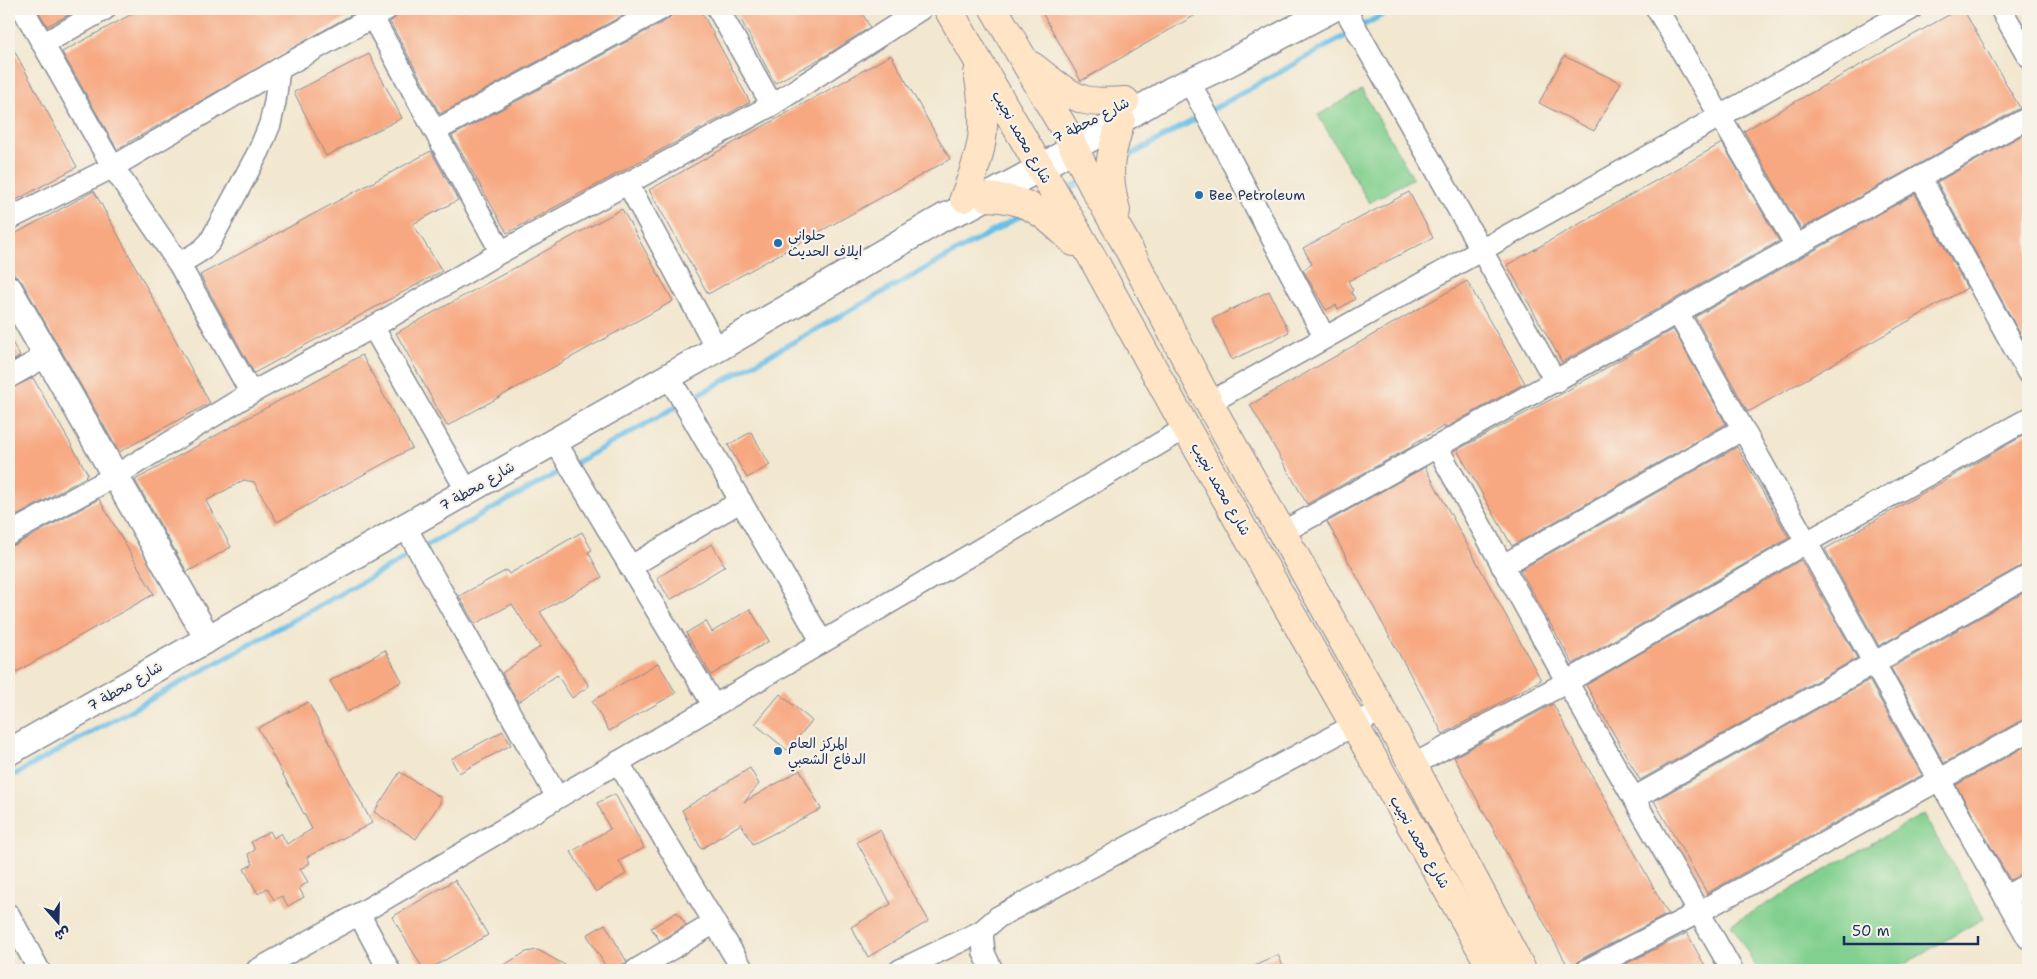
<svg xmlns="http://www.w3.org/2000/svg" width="2037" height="979" viewBox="0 0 2037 979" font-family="'Shantell Sans','Playpen Sans Arabic',sans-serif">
  <rect width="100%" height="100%" fill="#f7f3e8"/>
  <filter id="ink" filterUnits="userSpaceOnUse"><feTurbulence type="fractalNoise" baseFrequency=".02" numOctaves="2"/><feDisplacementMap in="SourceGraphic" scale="10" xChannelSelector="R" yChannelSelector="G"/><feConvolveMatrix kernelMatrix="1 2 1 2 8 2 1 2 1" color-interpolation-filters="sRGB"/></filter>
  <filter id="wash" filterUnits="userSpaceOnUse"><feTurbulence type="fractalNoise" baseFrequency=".0096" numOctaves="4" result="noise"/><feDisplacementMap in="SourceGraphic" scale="20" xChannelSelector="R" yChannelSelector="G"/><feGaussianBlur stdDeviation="1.12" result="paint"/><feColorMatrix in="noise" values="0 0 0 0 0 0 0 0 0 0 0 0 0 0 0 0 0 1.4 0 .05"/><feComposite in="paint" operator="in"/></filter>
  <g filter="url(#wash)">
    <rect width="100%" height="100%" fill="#f2e7cf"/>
    <!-- grass -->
    <g fill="#82d08f" stroke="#4e8076">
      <polygon points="1362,90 1413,178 1369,203 1318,115"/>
      <polygon points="1923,814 1984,918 1894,970 1758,970 1731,924"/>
    </g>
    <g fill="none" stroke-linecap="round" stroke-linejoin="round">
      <!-- stream -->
      <g stroke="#6bbfe7" stroke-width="5.5">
        <polyline points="1360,27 1393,9"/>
        <polyline points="1120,161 1352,32"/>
        <polyline points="1063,192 1083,181"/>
        <polyline points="422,548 1024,214"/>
        <polyline points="9,778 414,553"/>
      </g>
    </g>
    <g id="blocks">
      <!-- building -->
      <g fill="#f7a881">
        <polygon points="37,9 80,9 47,26"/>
        <polygon points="141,9 351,9 354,13 117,149 62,52"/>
        <polygon points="405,9 635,9 440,114 390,22 397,16 399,12"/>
        <polygon points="673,9 700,9 750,102 507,233 452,136 667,20 672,15"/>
        <polygon points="735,9 860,9 870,27 825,56 775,83"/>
        <polygon points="1040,9 1206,9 1081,81"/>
        <polygon points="1959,9 1963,9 2020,108 1801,229 1744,131"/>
        <polygon points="9,41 77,167 9,204"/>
        <polygon points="369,54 402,118 326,156 294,92"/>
        <polygon points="891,55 950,159 708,294 649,190"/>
        <polygon points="1564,56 1621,83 1594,131 1539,103"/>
        <polygon points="2028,132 2028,348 1937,182"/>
        <polygon points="1722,143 1779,241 1562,362 1507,265"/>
        <polygon points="431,151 458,200 413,224 442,271 254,373 200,275"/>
        <polygon points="94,191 210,403 119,452 22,282 15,276 9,264 9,237"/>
        <polygon points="1409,192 1433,238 1348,281 1353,290 1351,292 1355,299 1338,309 1336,305 1326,310 1303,270 1312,264 1303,248"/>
        <polygon points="1915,194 1967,288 1748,412 1695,317"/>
        <polygon points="622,209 673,301 447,426 396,333"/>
        <polygon points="1467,281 1525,383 1445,428 1444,426 1413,444 1413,446 1307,504 1250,405"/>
        <polygon points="1269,291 1289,332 1232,360 1212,319"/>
        <polygon points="1673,329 1726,424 1512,546 1457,450 1563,393"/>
        <polygon points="9,337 20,356 9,363"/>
        <polygon points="362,355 412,448 277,522 254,482 244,480 206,501 231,547 187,572 135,480"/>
        <polygon points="33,378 88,474 85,476 86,477 9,520 9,389"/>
        <polygon points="751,432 770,465 747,478 728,445"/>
        <polygon points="2028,433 2028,564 2022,565 1879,646 1825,549"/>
        <polygon points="1737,447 1789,538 1573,664 1520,570"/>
        <polygon points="1425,467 1541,680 1443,734 1327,522"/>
        <polygon points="99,499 154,594 9,676 9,546 15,545"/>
        <polygon points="582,532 592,550 588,552 602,577 540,612 589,686 572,698 557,675 518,702 502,673 540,647 512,604 475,624 459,596 507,570 509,574"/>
        <polygon points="712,544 725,566 670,600 657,578"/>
        <polygon points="1801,560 1857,658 1640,780 1586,685"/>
        <polygon points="2028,590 2028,719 2022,720 1944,763 1891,668"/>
        <polygon points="750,609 769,641 711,675 686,633 706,621 712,632"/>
        <polygon points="385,650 402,681 347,712 330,681"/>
        <polygon points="658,663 676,693 609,731 592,701"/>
        <polygon points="1869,680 1922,775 1707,893 1654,801"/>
        <polygon points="780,694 812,721 787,750 755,724"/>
        <polygon points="308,702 372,823 307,857 310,863 300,869 308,882 299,888 304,897 288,906 282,896 274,900 267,888 258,894 244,869 253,864 248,854 255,850 251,842 270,831 274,838 281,833 287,844 312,829 258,728"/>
        <polygon points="1553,704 1668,914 1581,959 1576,964 1575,970 1570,970 1454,757"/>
        <polygon points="503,731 511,745 459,773 451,759"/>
        <polygon points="2028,745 2028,872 2010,880 1956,785"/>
        <polygon points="750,768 759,784 744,802 800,770 821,809 753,844 741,824 701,849 682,810"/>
        <polygon points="400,772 440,797 440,803 416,839 374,812"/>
        <polygon points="615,794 644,848 619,861 626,874 596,892 571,852 610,829 597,803"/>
        <polygon points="880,830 908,883 907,883 929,921 868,957 851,927 891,904 857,842"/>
        <polygon points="455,880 488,935 428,970 424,970 392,917"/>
        <polygon points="677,912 686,925 660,941 651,928"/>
        <polygon points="605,924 627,962 612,970 608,970 587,935"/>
        <polygon points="1687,933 1707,970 1614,970"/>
        <polygon points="538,950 574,970 495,970 526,952"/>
        <polygon points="1278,955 1285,970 1246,970"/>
      </g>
    </g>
  </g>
  <g filter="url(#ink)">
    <use href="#blocks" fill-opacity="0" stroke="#868b96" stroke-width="1"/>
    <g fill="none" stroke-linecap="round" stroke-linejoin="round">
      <defs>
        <g id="minor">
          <polyline points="23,9 113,167 179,264 251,393"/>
          <polyline points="368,9 501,252"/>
          <polyline points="718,9 772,105"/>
          <polyline points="1345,9 1556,382"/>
          <polyline points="1657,9 1796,245"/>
          <polyline points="2001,9 2028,56"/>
          <polyline points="43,44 105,9"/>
          <polyline points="1190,83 1325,338"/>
          <polyline points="435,131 661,9"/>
          <polyline points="1920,177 2028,373"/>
          <polyline points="628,184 717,349"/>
          <polyline points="9,219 113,167 279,69 387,9"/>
          <polyline points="179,264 202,250 210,242 259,151 270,124 275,102 279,69"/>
          <polyline points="1678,313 2028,938"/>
          <polyline points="373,327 467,491"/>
          <polyline points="9,377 46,356"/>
          <polyline points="669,377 822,642"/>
          <polyline points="1209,403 1911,9"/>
          <polyline points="1437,447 1567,682 1732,970"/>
          <polyline points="405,526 557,797"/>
          <path d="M1281,533c250,-137 497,-279 747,-415"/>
          <polyline points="9,534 115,476 251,393 373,327 501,252 772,105 921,9"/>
          <polyline points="1502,566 1743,429"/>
          <polyline points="630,567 741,501"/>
          <polyline points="714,706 1186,428"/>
          <polyline points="618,762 743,970"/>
          <polyline points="1413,765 1567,682 1807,542 2028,419"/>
          <polyline points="1634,798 2028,576"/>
          <polyline points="2005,897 2028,884"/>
          <polyline points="359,914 389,970"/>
          <polyline points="9,915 39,970"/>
          <polyline points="257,970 359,914 714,706 555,441"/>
          <polyline points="636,970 714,923"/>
          <polyline points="900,970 982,931"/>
          <polyline points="992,970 984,953 982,931 998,917 1382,710"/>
          <polyline points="1587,970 1699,912 2028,731"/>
        </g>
        <g id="tertiary">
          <polyline points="9,289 208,639"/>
          <polyline points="9,752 717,349 944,217 968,207 1040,168 1172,90 1227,64 1332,9"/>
        </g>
        <g id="secondary">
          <polyline points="948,9 1092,257 1186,428 1493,970"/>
          <polyline points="994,9 1066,132 1093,186 1125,242 1209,403 1413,765 1522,970"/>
          <path d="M1032,66c16,12 33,28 53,34 13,3 27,2 40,1"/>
          <path d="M987,197c9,1 19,1 28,4 24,6 42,25 59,41"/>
          <path d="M964,198c20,-50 24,-72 14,-125"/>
          <path d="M1116,211c-10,-40 -7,-52 5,-91"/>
        </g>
      </defs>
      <!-- minor casing -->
      <use href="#minor" stroke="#868b96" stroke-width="24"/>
      <!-- tertiary casing -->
      <use href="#tertiary" stroke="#868b96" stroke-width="29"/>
      <!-- secondary casing -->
      <use href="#secondary" stroke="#868b96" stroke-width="30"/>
      <!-- minor -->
      <use href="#minor" stroke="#fff" stroke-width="21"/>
      <!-- tertiary -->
      <use href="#tertiary" stroke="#fff" stroke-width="26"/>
      <!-- secondary -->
      <use href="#secondary" stroke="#ffe4c6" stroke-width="28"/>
    </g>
  </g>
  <!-- markers -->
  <g fill="#1f6fb2" stroke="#f7f3e8" stroke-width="2">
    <circle cx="1199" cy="195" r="5"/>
    <circle cx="778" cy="243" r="5"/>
    <circle cx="778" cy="751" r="5"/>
  </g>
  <g text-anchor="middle" stroke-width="4.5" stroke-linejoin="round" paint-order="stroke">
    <!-- street labels -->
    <g font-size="14" fill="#1b2f5e" stroke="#f7f3e8">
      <text transform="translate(1091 120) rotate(-27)" y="5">شارع محطة 7</text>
      <text transform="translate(1022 137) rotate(60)" y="5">شارع محمد نجيب</text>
      <text transform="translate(477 486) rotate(-30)" y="5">شارع محطة 7</text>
      <text transform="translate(1221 489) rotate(60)" y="5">شارع محمد نجيب</text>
      <text transform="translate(125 686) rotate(-30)" y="5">شارع محطة 7</text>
      <text transform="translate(1420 842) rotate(60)" y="5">شارع محمد نجيب</text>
    </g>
    <!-- poi labels -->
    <g font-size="14" fill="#1b2f5e" stroke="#f7f3e8" text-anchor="start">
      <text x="1209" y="200">Bee Petroleum</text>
      <text x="788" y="240">حلواني<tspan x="788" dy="16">ايلاف الحديث</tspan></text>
      <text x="788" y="748">المركز العام<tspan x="788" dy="16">الدفاع الشعبي</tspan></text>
    </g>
  </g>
  <!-- margin -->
  <rect width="2037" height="979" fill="none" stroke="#f7f3e8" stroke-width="30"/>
  <!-- north arrow -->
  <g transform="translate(58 922) rotate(160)" stroke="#f7f3e8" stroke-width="4" paint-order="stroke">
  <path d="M0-4L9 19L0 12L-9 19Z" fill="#1b2f5e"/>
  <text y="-8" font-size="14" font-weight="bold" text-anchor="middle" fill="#1b2f5e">ش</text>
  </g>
  <!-- scale -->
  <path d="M1844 936v8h134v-8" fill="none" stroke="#1b2f5e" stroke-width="2.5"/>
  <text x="1852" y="936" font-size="15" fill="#1b2f5e" stroke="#f7f3e8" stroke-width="4" paint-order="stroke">50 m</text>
</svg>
